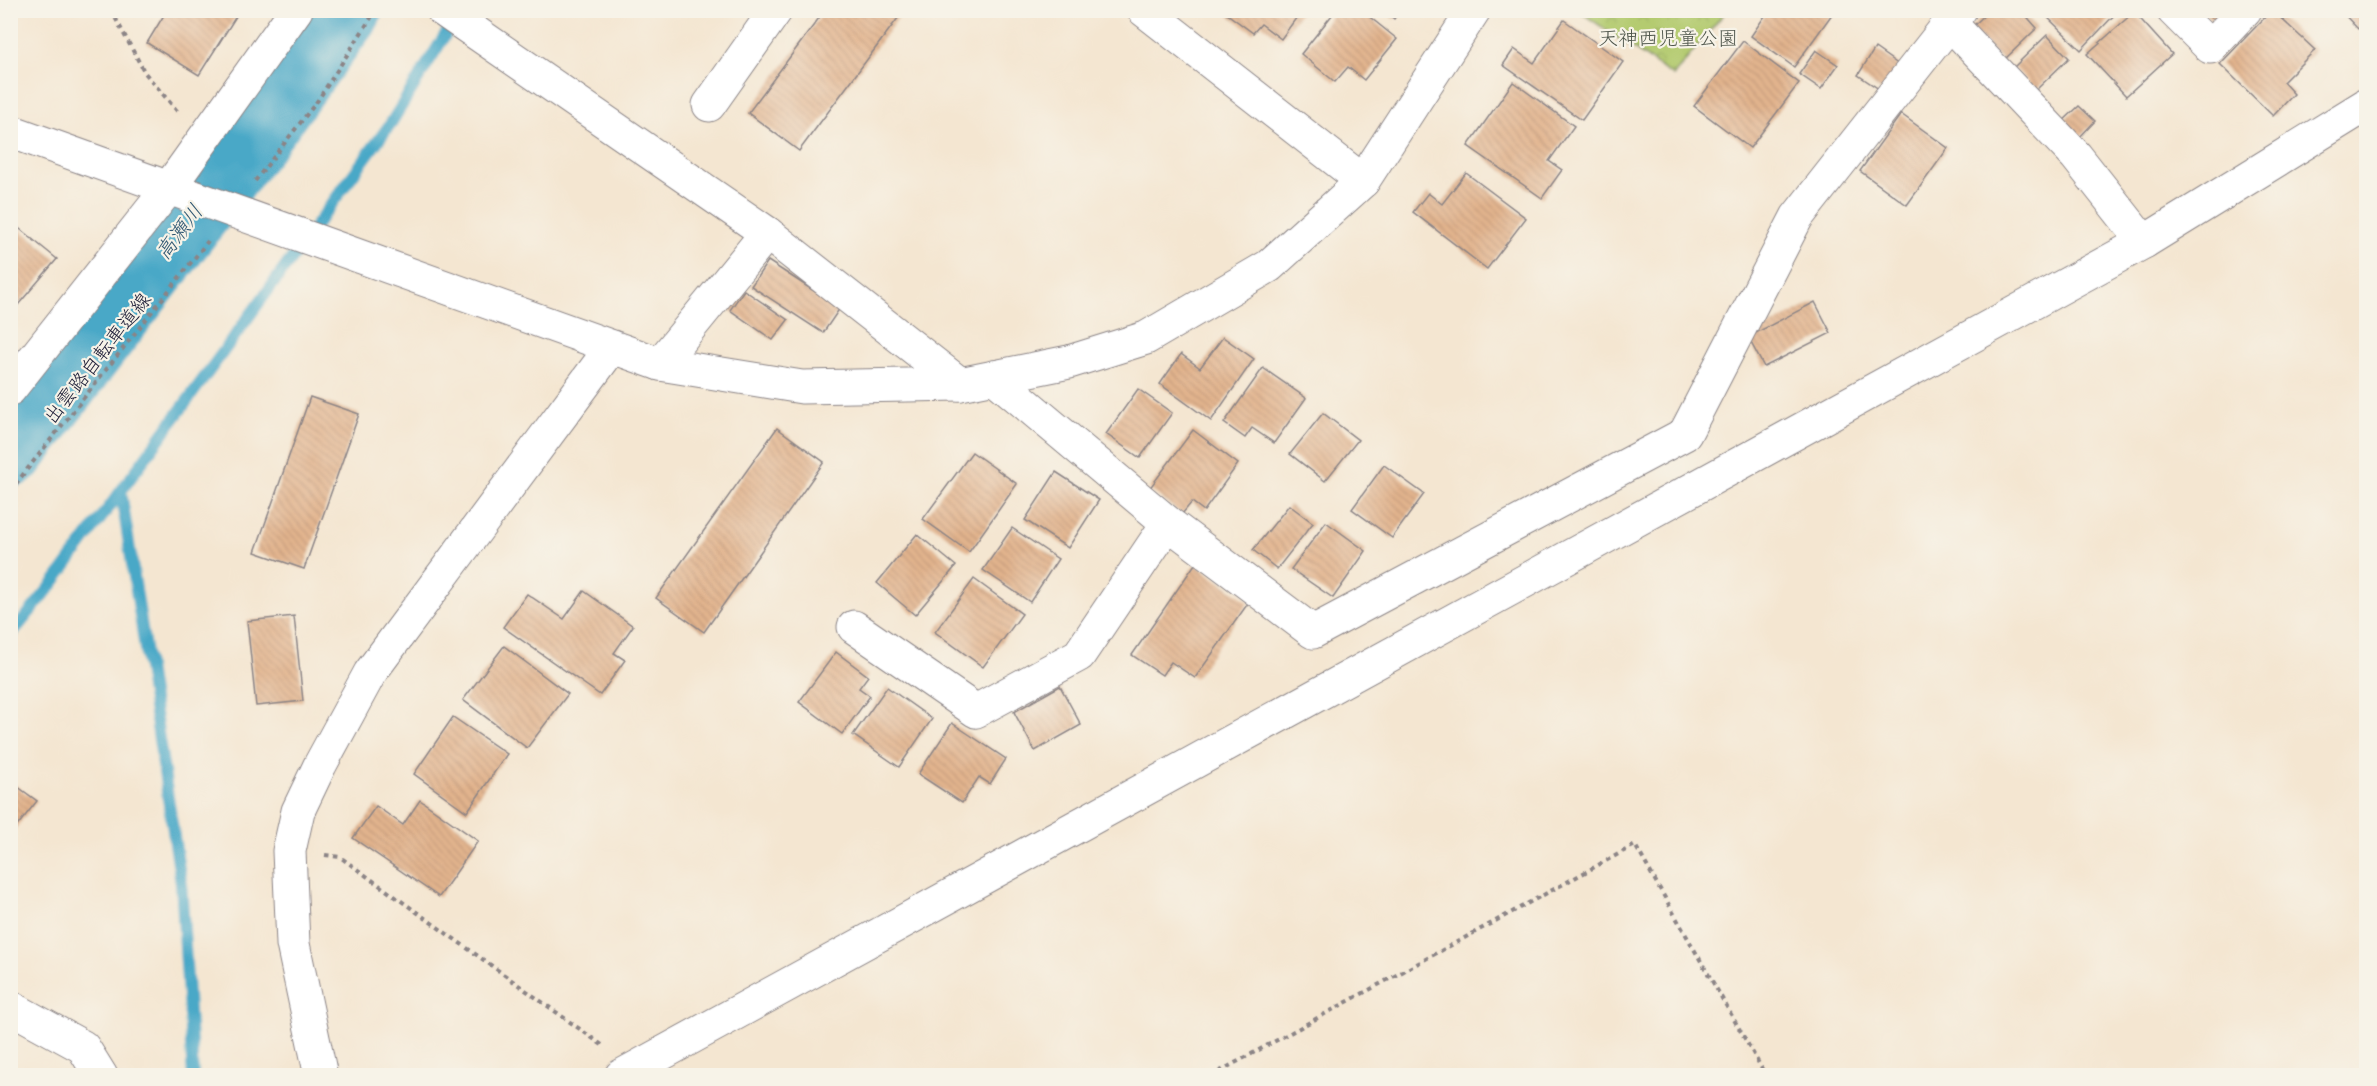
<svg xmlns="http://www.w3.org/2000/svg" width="2377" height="1086" viewBox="0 0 2377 1086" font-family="Delius,'Klee One',sans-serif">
  <defs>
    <pattern id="park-crowns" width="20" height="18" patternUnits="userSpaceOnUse" patternTransform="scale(1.5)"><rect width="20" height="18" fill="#b4cb70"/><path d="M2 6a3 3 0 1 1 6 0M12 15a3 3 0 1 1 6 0" fill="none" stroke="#9aae62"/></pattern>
    <pattern id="building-back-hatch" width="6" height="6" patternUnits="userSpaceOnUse" patternTransform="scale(1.5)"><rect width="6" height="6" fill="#e2b48d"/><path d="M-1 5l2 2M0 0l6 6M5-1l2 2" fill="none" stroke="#c29a7b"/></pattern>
  </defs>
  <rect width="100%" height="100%" fill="#f7f3e8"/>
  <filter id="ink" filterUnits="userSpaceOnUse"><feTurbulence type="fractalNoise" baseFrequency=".0167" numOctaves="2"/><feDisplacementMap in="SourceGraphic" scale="12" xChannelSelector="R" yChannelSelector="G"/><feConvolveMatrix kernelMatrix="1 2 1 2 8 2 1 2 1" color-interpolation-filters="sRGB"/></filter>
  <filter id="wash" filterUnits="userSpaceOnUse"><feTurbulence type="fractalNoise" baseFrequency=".008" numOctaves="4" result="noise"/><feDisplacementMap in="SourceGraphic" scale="24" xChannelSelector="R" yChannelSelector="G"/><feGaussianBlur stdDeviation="1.35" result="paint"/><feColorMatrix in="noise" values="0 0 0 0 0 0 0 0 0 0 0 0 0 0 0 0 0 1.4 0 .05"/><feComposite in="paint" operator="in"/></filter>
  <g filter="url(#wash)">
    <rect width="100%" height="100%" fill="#f4e6d1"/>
    <!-- park -->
    <polygon fill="url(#park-crowns)" stroke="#6b7656" stroke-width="1.5" points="1579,11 1726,11 1673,76"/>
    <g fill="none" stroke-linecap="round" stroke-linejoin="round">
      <!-- stream -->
      <g stroke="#48a8c7" stroke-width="12">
        <polyline points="121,492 181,882 193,1076"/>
        <polyline points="10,636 52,585 391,123 455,19"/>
      </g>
      <!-- river -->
      <polyline stroke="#48a8c7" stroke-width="70" points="10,453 253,138 347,10"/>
    </g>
    <g id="blocks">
      <!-- building -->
      <g fill="url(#building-back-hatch)">
        <polygon points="167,10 240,10 199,75 147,43"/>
        <polygon points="825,10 904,10 799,151 748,113"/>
        <polygon points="1228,10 1302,10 1281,39 1261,24 1253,33 1226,13"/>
        <polygon points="1336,10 1361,10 1397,39 1364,80 1348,67 1335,82 1301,54"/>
        <polygon points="1383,10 1400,10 1394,19"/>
        <polygon points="1769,10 1835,10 1794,67 1751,36"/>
        <polygon points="1990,10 2021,10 2037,28 2003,61 1971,28"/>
        <polygon points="2040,10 2119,10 2081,50"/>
        <polygon points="2204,10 2224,10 2213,20"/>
        <polygon points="2272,10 2315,50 2283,82 2294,94 2273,116 2220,64"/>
        <polygon points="2340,10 2366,10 2366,21 2358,29"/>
        <polygon points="2134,12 2172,54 2126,96 2087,54"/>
        <polygon points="1564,20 1623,62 1582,120 1503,65 1514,49 1534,63"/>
        <polygon points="2047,35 2069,58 2036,90 2014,67"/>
        <polygon points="1743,41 1799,83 1750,148 1694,106"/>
        <polygon points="1875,48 1899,65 1882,91 1858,75"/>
        <polygon points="1816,50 1838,65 1821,89 1799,74"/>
        <polygon points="1513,82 1574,126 1549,161 1562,170 1542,198 1468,146"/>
        <polygon points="2079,106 2095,121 2078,139 2061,123"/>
        <polygon points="1901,114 1948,148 1907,205 1860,171"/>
        <polygon points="1466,173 1526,218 1487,269 1413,212 1428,193 1442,204"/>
        <polygon points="10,221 57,259 12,312 10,310"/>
        <polygon points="768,261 840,308 823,333 751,286"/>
        <polygon points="744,290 788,320 773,340 730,310"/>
        <polygon points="1815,302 1831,333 1764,367 1748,337"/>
        <polygon points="1223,337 1254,359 1211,421 1160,384 1181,354 1200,368"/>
        <polygon points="1263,368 1306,398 1274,443 1252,428 1245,438 1224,423"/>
        <polygon points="1138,389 1172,413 1140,458 1106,434"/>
        <polygon points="310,397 359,414 304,569 255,552"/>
        <polygon points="1323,413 1358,440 1325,481 1290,454"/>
        <polygon points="777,428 824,462 704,632 656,598"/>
        <polygon points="1193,430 1238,464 1204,511 1192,502 1182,514 1149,489"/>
        <polygon points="972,452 1017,484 969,552 923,519"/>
        <polygon points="1384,465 1424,494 1392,538 1352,509"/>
        <polygon points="1056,472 1099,500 1068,548 1025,520"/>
        <polygon points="1289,505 1313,523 1277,569 1253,550"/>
        <polygon points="1326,522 1366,551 1333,598 1291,569"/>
        <polygon points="1012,528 1058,559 1030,602 983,570"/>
        <polygon points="917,534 956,566 915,615 877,583"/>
        <polygon points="1195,564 1249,602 1195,678 1171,662 1162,675 1132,655"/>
        <polygon points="974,579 1022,614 983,667 935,632"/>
        <polygon points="584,591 633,626 614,653 625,660 600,695 503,627 527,594 564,619"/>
        <polygon points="294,616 303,701 256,706 247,621"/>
        <polygon points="504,646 568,694 527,748 463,700"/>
        <polygon points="836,652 868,676 859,688 870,696 842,734 799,702"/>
        <polygon points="1060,686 1081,725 1035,751 1014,712"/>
        <polygon points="887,687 932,719 899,767 853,735"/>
        <polygon points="453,717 507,754 467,812 414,774"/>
        <polygon points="952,723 1006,759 990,784 979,777 962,803 918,774"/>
        <polygon points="10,781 37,801 10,835"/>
        <polygon points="420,800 478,841 439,897 353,838 376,806 403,825"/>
      </g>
    </g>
  </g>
  <g filter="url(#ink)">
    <use href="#blocks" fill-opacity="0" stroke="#8b8486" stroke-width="1.5"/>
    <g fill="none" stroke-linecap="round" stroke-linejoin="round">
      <defs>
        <g id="minor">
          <polyline points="443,10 767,233 960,384"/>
          <polyline points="1144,10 1363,181"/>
          <polyline points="2173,10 2210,47 2245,10"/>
          <polyline points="1950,23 2076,156 2144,242"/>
          <polyline points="709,105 776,10"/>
          <polyline points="10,131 660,364 802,387 960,384 1069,362 1146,338 1269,266 1363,181 1474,10"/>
          <polyline points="660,364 767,233"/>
          <polyline points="994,377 1168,523 1313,632 1685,434 1797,217 1960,10"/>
          <polyline points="10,389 168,189 296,10"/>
          <polyline points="854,627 976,711 1079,655 1168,523"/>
          <polyline points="10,1007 83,1047 101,1076"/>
          <polyline points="321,1076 293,944 289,851 298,811 320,765 370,673 612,347"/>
          <polyline points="621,1076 2144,242 2366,105"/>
        </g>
      </defs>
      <!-- minor casing -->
      <use href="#minor" stroke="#8b8486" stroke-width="35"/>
      <!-- path -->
      <g stroke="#8b8486" stroke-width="4" stroke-dasharray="4.5 4.5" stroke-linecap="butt">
        <polyline points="111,10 145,73 178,112"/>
        <polyline points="255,181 318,100 376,10"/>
        <polyline points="10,491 208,241"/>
        <polyline points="325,855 340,857 602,1045"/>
        <polyline points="1211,1076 1635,845 1766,1076"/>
      </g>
      <!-- minor -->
      <use href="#minor" stroke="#fff" stroke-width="33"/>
    </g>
  </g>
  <g text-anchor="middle" stroke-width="4.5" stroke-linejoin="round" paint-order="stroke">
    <!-- park labels -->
    <g font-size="20" fill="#4e554b" stroke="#f7f3e8">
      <text x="1668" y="45">天神西児童公園</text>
    </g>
    <!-- street labels -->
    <g font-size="20" fill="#22223b" stroke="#f7f3e8">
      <text transform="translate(97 358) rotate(-52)" y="7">出雲路自転車道線</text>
    </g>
    <!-- water labels -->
    <g font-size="21" font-style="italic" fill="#315873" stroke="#f7f3e8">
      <text transform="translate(179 232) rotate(-53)" y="7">高瀬川</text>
    </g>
  </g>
  <!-- margin -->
  <rect width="2377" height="1086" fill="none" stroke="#f7f3e8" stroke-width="36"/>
</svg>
